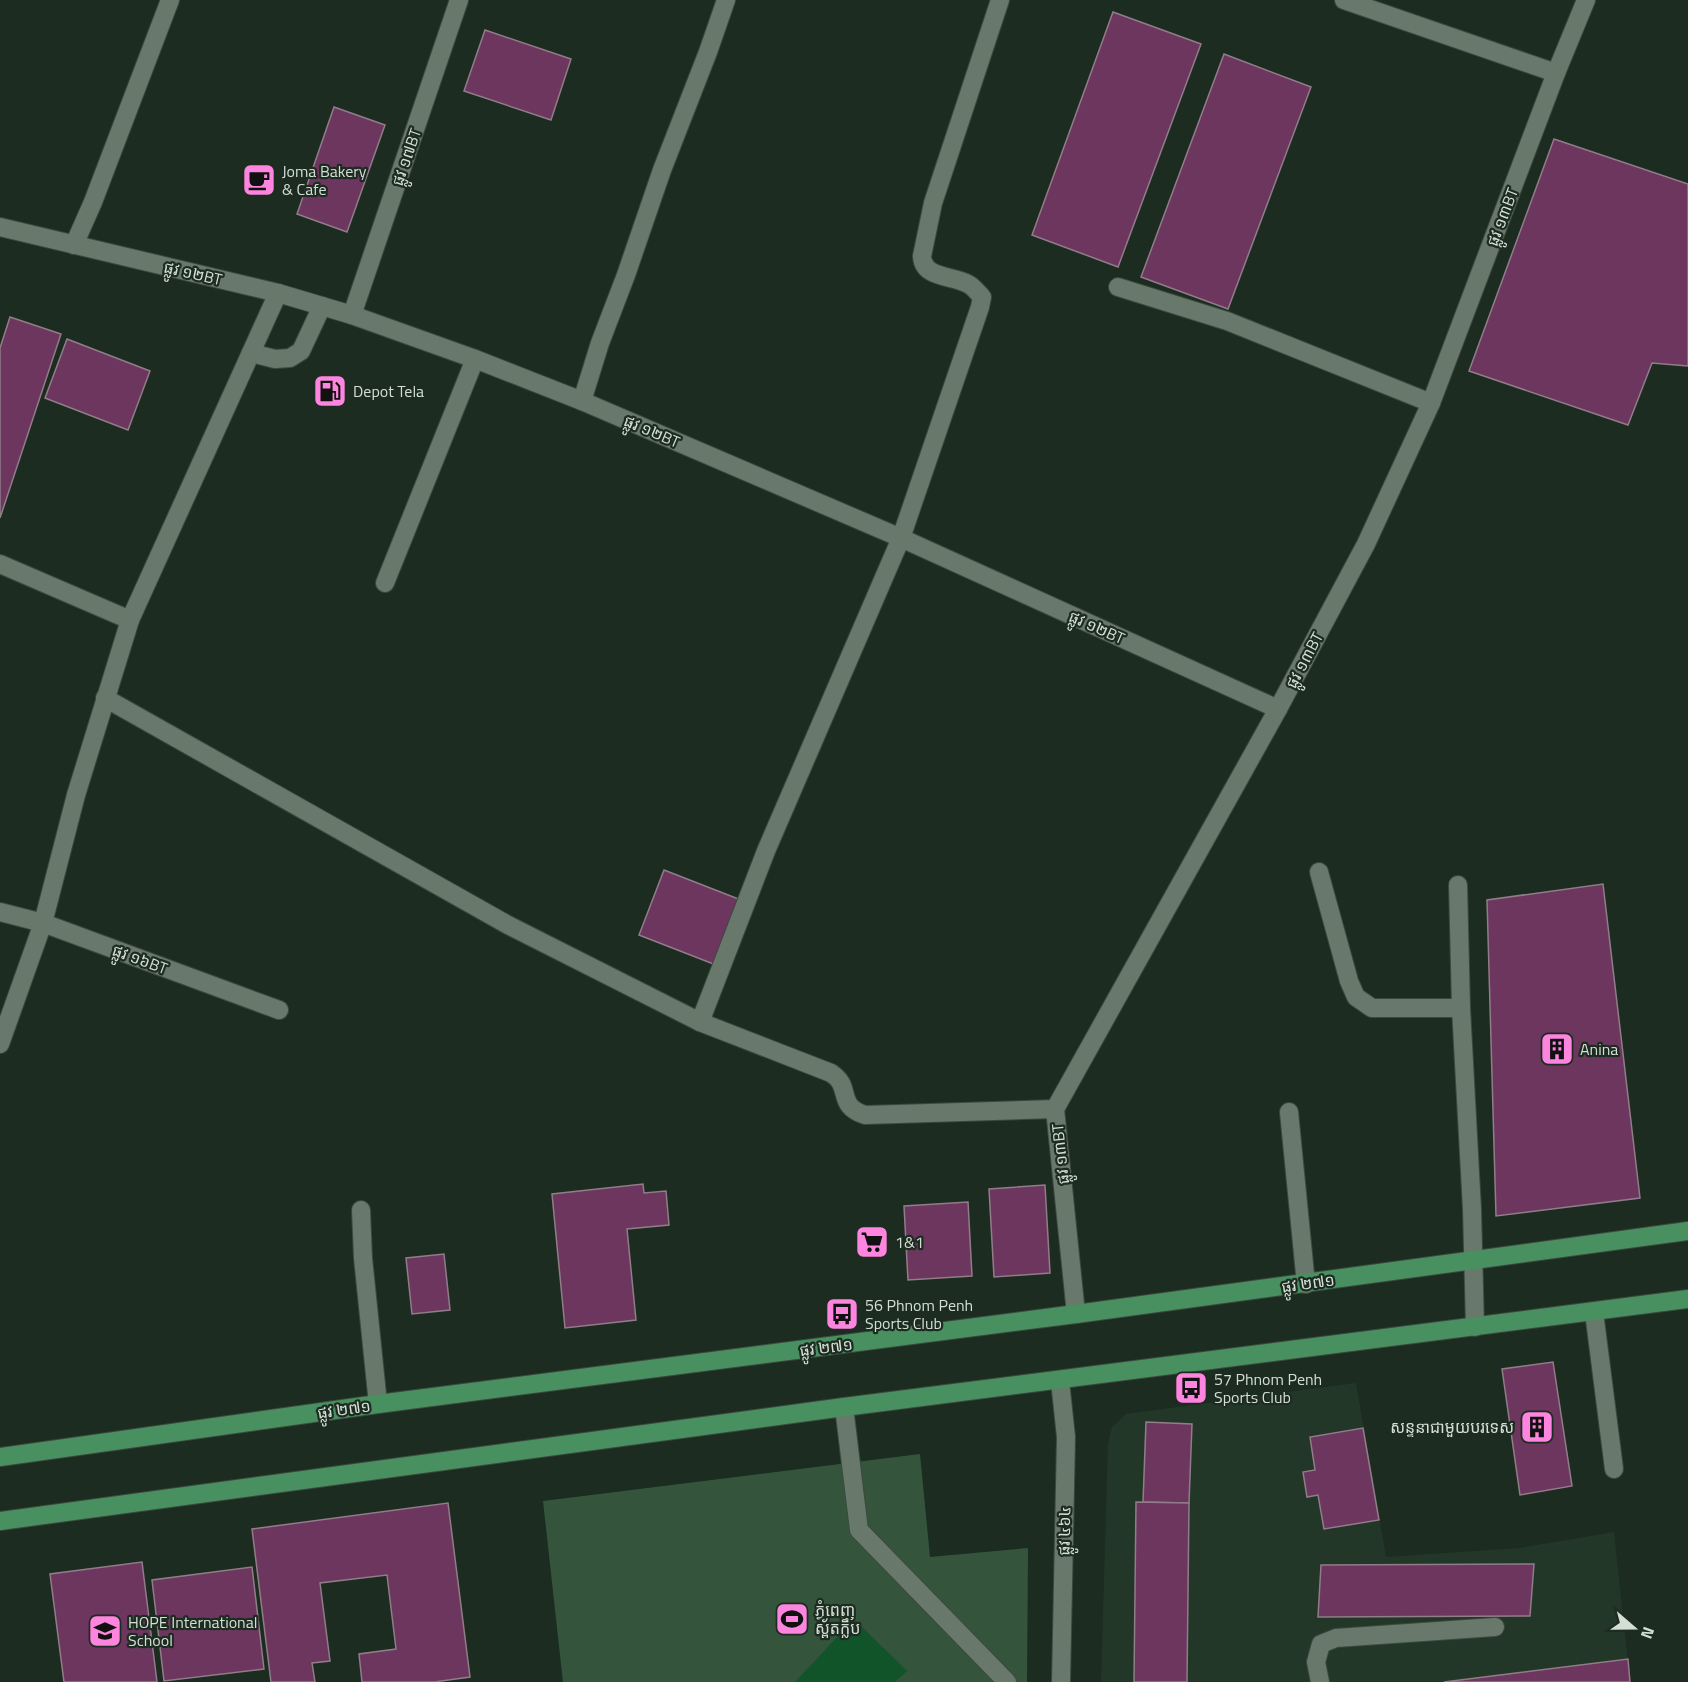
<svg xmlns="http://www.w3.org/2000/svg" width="1688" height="1682" viewBox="0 0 1688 1682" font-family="'Titillium Web','Noto Sans Khmer',sans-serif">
  <rect width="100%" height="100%" fill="#1d2c20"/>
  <!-- built -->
  <polygon fill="#233728" points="1356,1383 1386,1557 1520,1548 1614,1532 1630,1682 1101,1682 1108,1444 1112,1427 1126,1414"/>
  <!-- green -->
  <polygon fill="#34553c" points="920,1454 930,1557 1028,1548 1027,1682 563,1682 543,1501"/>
  <!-- water -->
  <polygon fill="#11542a" points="854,1619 907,1671 895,1682 795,1682"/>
  <!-- building -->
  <g fill="#6d365f" stroke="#907d89" stroke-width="1.5">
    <polygon points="1113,12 1201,44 1118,267 1032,235"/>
    <polygon points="485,30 571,59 551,120 464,91"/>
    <polygon points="1224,54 1311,87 1228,309 1141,277"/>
    <polygon points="334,107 385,125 347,232 297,214"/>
    <polygon points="1554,139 1688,184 1688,366 1652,363 1628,425 1469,371"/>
    <polygon points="10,317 61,334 0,518 0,348"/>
    <polygon points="67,339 150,371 128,430 45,398"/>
    <polygon points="664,870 741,900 716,965 639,935"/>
    <polygon points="1603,884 1640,1198 1496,1216 1487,900"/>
    <polygon points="643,1184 644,1193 666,1191 669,1225 627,1229 636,1320 565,1328 552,1194"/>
    <polygon points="1045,1185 1050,1273 994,1277 989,1189"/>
    <polygon points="968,1202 972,1276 908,1280 904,1206"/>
    <polygon points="444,1254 450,1310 412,1314 406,1258"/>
    <polygon points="1553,1362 1572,1486 1520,1495 1502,1369"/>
    <polygon points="1146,1422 1192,1424 1189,1503 1143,1502"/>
    <polygon points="1363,1428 1379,1520 1324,1529 1318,1495 1307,1497 1303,1472 1315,1470 1310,1437"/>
    <polygon points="1136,1502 1189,1503 1187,1682 1134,1682"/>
    <polygon points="448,1503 470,1677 434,1682 362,1682 359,1654 396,1649 387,1575 320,1583 330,1661 312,1663 315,1682 271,1682 252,1529"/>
    <polygon points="142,1562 157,1682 64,1682 50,1574"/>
    <polygon points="1534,1564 1530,1616 1318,1617 1321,1565"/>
    <polygon points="252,1567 264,1669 164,1681 152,1580"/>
    <polygon points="1628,1659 1630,1682 1444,1682"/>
  </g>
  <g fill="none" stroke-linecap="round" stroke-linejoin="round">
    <defs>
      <g id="service">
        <polyline points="1344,0 1556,73"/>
        <polyline points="74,245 93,202 170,0"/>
        <polyline points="251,353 275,359 290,358 301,351 322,306"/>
        <polyline points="385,583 475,359"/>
        <polyline points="1289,1112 1306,1284"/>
        <polyline points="1594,1312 1614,1469"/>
        <polyline points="844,1407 859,1530 1007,1682"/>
        <polyline points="1320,1682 1316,1662 1321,1644 1336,1638 1495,1627"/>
      </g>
      <g id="minor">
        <polyline points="1118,287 1227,321 1431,403"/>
        <polyline points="352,315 459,0"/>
        <polyline points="582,401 600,343 626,275 662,170 708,52 726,0"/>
        <polyline points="0,564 130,620"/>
        <path d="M105,698l403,227 192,97 131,51c22,14 4,32 34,42l190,-6"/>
        <polyline points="1319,872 1349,981 1356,997 1372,1008 1461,1008"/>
        <polyline points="1458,885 1461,1008 1472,1209 1475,1327"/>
        <polyline points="0,912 43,923 279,1010"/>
        <path d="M700,1022l66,-171 135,-313 79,-231 2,-10c-4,-4 -9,-11 -14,-13 -15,-9 -45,-5 -46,-28l11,-53 67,-203"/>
        <polyline points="0,1044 43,923 76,795 130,620 278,293"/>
        <polyline points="361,1210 363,1258 378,1404"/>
        <polyline points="1060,1381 1066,1437 1061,1682"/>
      </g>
      <g id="tertiary">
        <polyline points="0,227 278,293 352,315 475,359 582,401 901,538 1278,709"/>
        <polyline points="1076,1314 1055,1109 1278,709 1366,544 1431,403 1556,73 1586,0"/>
      </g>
      <g id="primary">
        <polyline points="0,1457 378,1404 1076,1314 1688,1231"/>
        <polyline points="0,1521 844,1407 1688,1299"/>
      </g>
    </defs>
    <!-- service casing -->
    <use href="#service" stroke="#3c493f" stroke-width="20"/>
    <!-- minor casing -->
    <use href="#minor" stroke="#3c493f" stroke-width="20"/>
    <!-- tertiary casing -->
    <use href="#tertiary" stroke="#3c493f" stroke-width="20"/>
    <!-- primary casing -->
    <use href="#primary" stroke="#3c493f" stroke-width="20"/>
    <!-- service -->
    <use href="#service" stroke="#68796b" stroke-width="18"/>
    <!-- minor -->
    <use href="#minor" stroke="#68796b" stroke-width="18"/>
    <!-- tertiary -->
    <use href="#tertiary" stroke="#68796b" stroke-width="18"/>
    <!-- primary -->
    <use href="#primary" stroke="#499060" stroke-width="18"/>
  </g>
  <!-- icons -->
  <defs>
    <symbol id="cafe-square" viewBox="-11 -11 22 22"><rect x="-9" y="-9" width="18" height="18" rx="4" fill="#fe85df" stroke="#1d2c20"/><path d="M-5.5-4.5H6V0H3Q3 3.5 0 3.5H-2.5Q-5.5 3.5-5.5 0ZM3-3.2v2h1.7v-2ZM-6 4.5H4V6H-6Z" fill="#111"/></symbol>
    <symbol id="fuel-square" viewBox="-11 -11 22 22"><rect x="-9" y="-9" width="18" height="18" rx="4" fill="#fe85df" stroke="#1d2c20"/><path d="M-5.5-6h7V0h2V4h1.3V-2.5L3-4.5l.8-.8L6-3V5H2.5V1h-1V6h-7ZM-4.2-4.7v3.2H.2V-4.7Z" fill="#111"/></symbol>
    <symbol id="building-square" viewBox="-11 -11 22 22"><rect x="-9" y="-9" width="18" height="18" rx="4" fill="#fe85df" stroke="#1d2c20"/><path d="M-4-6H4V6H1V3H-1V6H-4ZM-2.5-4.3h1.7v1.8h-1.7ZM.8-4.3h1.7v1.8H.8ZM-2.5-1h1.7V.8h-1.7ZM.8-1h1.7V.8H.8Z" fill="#111"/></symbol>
    <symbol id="supermarket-square" viewBox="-11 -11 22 22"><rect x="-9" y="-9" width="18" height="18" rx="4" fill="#fe85df" stroke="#1d2c20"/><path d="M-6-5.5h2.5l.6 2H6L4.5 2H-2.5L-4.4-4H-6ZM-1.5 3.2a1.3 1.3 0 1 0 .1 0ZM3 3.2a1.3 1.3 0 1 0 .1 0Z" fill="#111"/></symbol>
    <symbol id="bus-square" viewBox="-11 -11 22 22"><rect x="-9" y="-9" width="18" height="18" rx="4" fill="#fe85df" stroke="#1d2c20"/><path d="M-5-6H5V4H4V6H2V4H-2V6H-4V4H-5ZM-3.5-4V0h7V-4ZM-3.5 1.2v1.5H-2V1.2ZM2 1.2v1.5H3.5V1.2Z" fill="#111"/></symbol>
    <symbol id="stadium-square" viewBox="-11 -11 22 22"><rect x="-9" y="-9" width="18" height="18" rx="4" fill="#fe85df" stroke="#1d2c20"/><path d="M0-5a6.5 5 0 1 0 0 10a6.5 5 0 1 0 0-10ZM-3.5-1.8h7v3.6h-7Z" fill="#111"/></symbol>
    <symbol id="school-square" viewBox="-11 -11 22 22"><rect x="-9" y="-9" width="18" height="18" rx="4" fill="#fe85df" stroke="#1d2c20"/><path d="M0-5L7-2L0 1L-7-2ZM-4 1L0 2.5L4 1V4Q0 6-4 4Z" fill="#111"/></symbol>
  </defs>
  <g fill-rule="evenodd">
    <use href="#cafe-square" x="240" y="161" width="38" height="38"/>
    <use href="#fuel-square" x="311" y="372" width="38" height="38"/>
    <use href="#building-square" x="1538" y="1030" width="38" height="38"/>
    <use href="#supermarket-square" x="853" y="1223" width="38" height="38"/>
    <use href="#bus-square" x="823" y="1295" width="38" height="38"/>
    <use href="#bus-square" x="1172" y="1369" width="38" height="38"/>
    <use href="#building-square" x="1518" y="1408" width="38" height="38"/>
    <use href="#stadium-square" x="773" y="1600" width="38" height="38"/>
    <use href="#school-square" x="86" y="1612" width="38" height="38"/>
  </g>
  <g text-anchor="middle" stroke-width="4.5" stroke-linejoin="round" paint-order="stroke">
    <!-- street labels -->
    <g font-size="16" fill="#d4ded6" stroke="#1d2c20">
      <text transform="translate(406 157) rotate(-71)" y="6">ផ្លូវ ១៧BT</text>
      <text transform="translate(1502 217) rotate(-69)" y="6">ផ្លូវ ១៣BT</text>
      <text transform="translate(193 273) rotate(13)" y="6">ផ្លូវ ១២BT</text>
      <text transform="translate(652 431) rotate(23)" y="6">ផ្លូវ ១២BT</text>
      <text transform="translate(1097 627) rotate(24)" y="6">ផ្លូវ ១២BT</text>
      <text transform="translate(1304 660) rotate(-62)" y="6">ផ្លូវ ១៣BT</text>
      <text transform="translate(140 959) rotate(20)" y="6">ផ្លូវ ១៦BT</text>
      <text transform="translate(1060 1154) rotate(-96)" y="6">ផ្លូវ ១៣BT</text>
      <text transform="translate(1308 1283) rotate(-8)" y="6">ផ្លូវ ២៧១</text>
      <text transform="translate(826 1347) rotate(-7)" y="6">ផ្លូវ ២៧១</text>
      <text transform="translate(344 1409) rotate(-8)" y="6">ផ្លូវ ២៧១</text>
      <text transform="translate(1064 1531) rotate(-89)" y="6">ផ្លូវ ៤៦៤</text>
    </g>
    <!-- poi labels -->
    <g font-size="16" fill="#d4ded6" stroke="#1d2c20" text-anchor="start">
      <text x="282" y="177">Joma Bakery<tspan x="282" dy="18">&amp; Cafe</tspan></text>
      <text x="353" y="397">Depot Tela</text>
      <text x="1580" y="1055">Anina</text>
      <text x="895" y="1248">1&amp;1</text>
      <text x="865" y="1311">56 Phnom Penh<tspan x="865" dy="18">Sports Club</tspan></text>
      <text x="1214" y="1385">57 Phnom Penh<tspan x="1214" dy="18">Sports Club</tspan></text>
      <text x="1514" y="1433" text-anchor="end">សន្ទនាជាមួយបរទេស</text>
      <text x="815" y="1616">ភ្នំពេញ<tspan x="815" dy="18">ស្ព័តក្លឹប</tspan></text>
      <text x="128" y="1628">HOPE International<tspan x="128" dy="18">School</tspan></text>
    </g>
  </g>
  <!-- north arrow -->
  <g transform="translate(1634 1628) rotate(110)" stroke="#1d2c20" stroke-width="4.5" paint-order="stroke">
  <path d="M0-4.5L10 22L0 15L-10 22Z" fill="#d4ded6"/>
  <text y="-9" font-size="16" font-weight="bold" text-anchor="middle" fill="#d4ded6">N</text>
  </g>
</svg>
